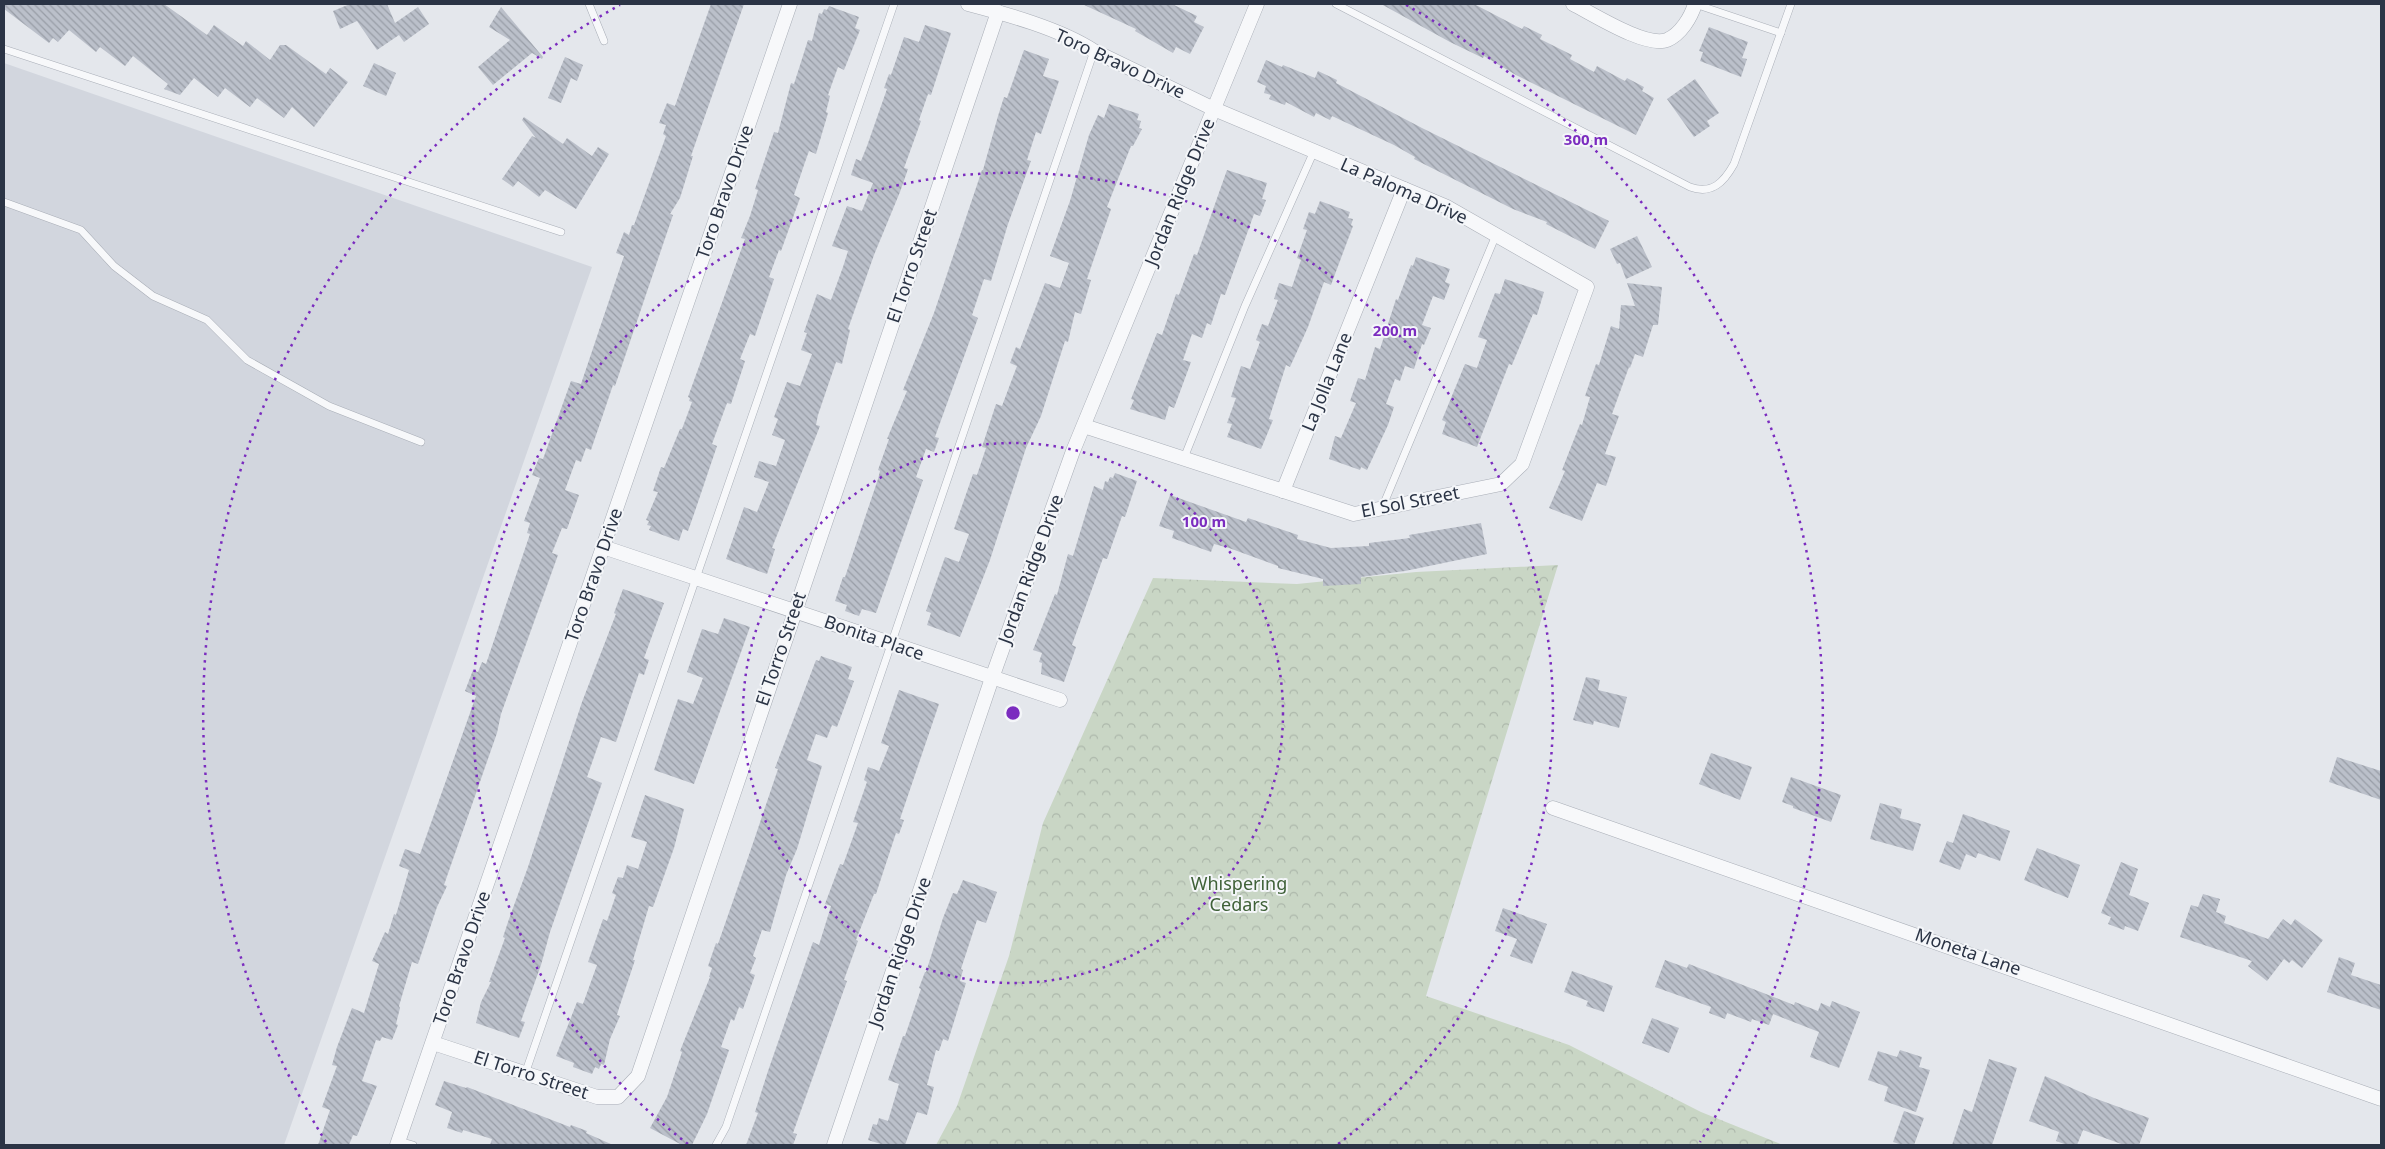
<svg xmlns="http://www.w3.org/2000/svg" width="2385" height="1149" viewBox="0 0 2385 1149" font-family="'Noto Sans',sans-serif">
  <defs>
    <pattern id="forest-crowns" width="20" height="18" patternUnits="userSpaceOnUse" patternTransform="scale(1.25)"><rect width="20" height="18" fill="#c9d6c5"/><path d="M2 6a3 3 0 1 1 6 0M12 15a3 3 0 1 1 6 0" fill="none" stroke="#adb8ab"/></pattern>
    <pattern id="building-back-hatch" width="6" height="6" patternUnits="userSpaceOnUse" patternTransform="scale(1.25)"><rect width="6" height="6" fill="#bbc0ca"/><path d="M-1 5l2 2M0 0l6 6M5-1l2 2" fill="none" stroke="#989da6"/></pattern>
  </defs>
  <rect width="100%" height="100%" fill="#e4e7ec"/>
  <!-- built -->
  <polygon fill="#d2d6de" points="4,63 592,267 284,1145 4,1145"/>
  <!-- forest -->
  <polygon fill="url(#forest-crowns)" points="1558,565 1426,996 1569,1045 1701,1112 1783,1145 936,1145 957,1106 1009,956 1043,823 1153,578 1297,584 1416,572"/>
  <!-- building -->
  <g fill="url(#building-back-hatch)">
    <polygon points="4,4 164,4 207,35 214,25 243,46 246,41 270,60 280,45 286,45 326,74 330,68 348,82 314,127 292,107 284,118 257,98 250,107 225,88 218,97 194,78 180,95 164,89 168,84 133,56 125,66 100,47 96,52 69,30 58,42 53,38 49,43 4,9"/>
    <polygon points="350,4 387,4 395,23 418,7 429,24 404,42 399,35 377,50 357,21 340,29 333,11"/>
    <polygon points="711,4 744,4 691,156 693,156 680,198 670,214 673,215 615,386 613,385 591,450 586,448 581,462 576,460 565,490 579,495 567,529 562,528 552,553 558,555 501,714 497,733 444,885 447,886 437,907 418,964 412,962 399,1006 400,1008 396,1024 398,1025 392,1040 382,1037 380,1041 376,1040 362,1081 377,1086 357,1136 353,1135 349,1145 318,1145 330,1110 322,1107 337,1066 332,1065 337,1047 352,1008 364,1013 379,964 372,961 385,932 388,934 394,914 396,915 409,870 399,866 405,849 420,854 476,696 465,691 473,670 478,672 482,662 486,664 530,534 527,533 530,523 524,521 540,478 532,475 539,458 543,459 571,381 581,384 624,256 616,253 624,232 629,235 632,225 634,225 666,136 663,134 666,125 659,123 667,103 675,106"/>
    <polygon points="1082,4 1172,4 1197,16 1194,22 1204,27 1190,54 1176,47 1173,53 1135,31 1136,29"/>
    <polygon points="1381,4 1474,4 1522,29 1524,26 1542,35 1540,39 1572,55 1570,59 1594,72 1597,66 1625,81 1627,78 1644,87 1642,91 1654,98 1636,135 1516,75 1484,56 1483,58 1450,42"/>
    <polygon points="829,6 859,17 855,28 860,30 844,70 838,67 828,95 830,96 826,112 828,113 816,154 809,151 804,165 794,195 800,198 781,251 779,250 769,277 774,279 755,336 750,334 740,359 745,361 731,404 727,403 712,444 717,446 694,514 688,531 683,529 679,541 649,530 651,526 647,525 649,521 646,520 658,492 653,491 661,467 664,468 680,429 682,429 692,402 689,401 690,398 688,397 745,239 741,238 750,216 758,190 755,189 774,132 778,133 791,83 794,84 808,40 812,41 819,13 822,14 824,9 827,10"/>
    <polygon points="501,7 543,57 542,59 532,53 493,85 478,67 510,40 489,27"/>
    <polygon points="925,25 951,33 931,95 928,94 919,120 921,121 904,168 908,169 900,192 874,255 848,329 850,330 842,364 836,362 818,415 816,425 820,426 772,548 775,549 767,574 726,559 744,507 757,512 769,482 754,477 759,461 776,466 785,440 772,435 778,419 774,417 787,382 800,386 812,354 801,350 807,333 804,332 817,294 831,300 843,267 848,251 832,246 847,206 862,211 873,183 851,175 856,159 861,161 867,146 887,89 884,88 889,74 891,75 904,37 919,42"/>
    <polygon points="1709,27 1748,42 1742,58 1747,59 1741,77 1700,61 1703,52 1699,51"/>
    <polygon points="1024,50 1049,59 1043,76 1059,81 1041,134 1036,132 1027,160 1031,161 1008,224 991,281 984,279 972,315 978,318 940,423 935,437 939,438 934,452 926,449 916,477 923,480 876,613 862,609 859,616 845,611 847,605 835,601 843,577 845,577 878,479 880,471 878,470 889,439 887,439 907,391 903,390 934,313 982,170 983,170 998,116 1004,97 1007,98"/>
    <polygon points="565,57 583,65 577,81 571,78 561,103 548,98"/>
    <polygon points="1266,60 1282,67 1283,65 1315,78 1318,71 1337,80 1336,83 1422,128 1609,221 1595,249 1546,224 1547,222 1513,209 1414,159 1415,157 1394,145 1332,116 1330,120 1316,113 1314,117 1286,102 1285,105 1269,99 1271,95 1264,93 1266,86 1257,82"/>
    <polygon points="374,63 396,73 386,96 363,86"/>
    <polygon points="1695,79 1719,113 1707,121 1710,126 1694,137 1667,99"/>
    <polygon points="1109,104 1139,114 1137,120 1141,121 1139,128 1142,129 1133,146 1131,146 1107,207 1111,209 1087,279 1091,280 1081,314 1075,312 1068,342 1065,341 1041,416 1026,448 990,560 960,637 927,625 931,613 926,611 945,557 959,562 969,534 954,529 973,474 977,475 986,448 982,447 996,404 1002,406 1017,366 1010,363 1016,347 1020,349 1045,283 1060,288 1069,263 1050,256 1070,201 1089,135 1098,115 1104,118"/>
    <polygon points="524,117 563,144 567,138 592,156 598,147 609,154 576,209 545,190 539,197 518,181 513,187 502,179 532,136 536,138 522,120"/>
    <polygon points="1227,170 1267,183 1262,199 1266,200 1260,216 1254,214 1225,295 1221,294 1211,325 1207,323 1202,338 1192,334 1183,360 1191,362 1174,408 1169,406 1165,420 1130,409 1134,400 1131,399 1157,333 1162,335 1176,294 1179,295 1194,254 1197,255"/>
    <polygon points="1320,201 1350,212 1348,218 1353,219 1351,225 1353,226 1331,285 1324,282 1308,327 1290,367 1286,365 1269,419 1273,420 1261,449 1227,437 1232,424 1227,423 1236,398 1231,397 1241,366 1250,369 1260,342 1256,340 1262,324 1268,326 1278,300 1274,299 1279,283 1292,287 1301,260 1297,258 1307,230 1303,229 1309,212 1315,214"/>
    <polygon points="1637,236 1652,267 1626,279 1620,263 1617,264 1610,249"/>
    <polygon points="1416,257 1450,269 1445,282 1450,284 1444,300 1433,296 1422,325 1431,328 1424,345 1422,344 1414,369 1405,366 1400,381 1395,379 1386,404 1394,407 1388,425 1367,470 1361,467 1360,470 1329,459 1335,436 1341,438 1356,403 1350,401 1358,378 1365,380 1375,347 1380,349 1396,299 1398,300 1411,265 1413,266"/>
    <polygon points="1505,279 1544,292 1537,315 1533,314 1512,365 1509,364 1477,447 1442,434 1446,422 1442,420 1465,364 1477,368 1487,340 1478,337 1495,293 1500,294"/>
    <polygon points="1627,283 1662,287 1658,325 1653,325 1643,357 1635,354 1630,368 1629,367 1612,414 1619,416 1605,454 1616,457 1606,486 1597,483 1582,521 1549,508 1565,471 1562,470 1580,424 1582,425 1590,397 1585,396 1596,364 1599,365 1611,326 1619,329 1621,305 1635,306"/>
    <polygon points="1115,473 1137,481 1125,517 1122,516 1107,559 1103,558 1072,645 1076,647 1064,682 1041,674 1042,663 1039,662 1042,653 1033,650 1055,594 1057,595 1068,554 1073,556 1094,486 1103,490 1105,481 1108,482 1110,477 1113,478"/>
    <polygon points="1170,495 1246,522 1248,518 1298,535 1297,539 1331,548 1369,546 1369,543 1410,538 1409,535 1481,523 1487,554 1405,571 1361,577 1361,584 1323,586 1323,579 1278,568 1278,566 1229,548 1214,544 1211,552 1172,538 1174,531 1159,526"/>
    <polygon points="623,589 664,603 644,658 649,660 644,675 639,673 616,742 601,737 587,777 602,783 550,932 541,965 521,1021 525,1022 519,1038 476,1023 481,1002 491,982 489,982 505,938 503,937 509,919 528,867 582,702 616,614 614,613"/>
    <polygon points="724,618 750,627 694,784 654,770 678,699 693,704 703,678 687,672 702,629 718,634"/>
    <polygon points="821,656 852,667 848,679 854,681 837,727 832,725 827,738 816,734 807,760 822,766 797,849 786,875 770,932 762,930 753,956 756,958 750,973 755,975 743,1009 739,1007 734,1021 731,1019 721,1047 729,1050 707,1114 692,1145 682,1145 650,1128 667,1097 682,1052 680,1051 710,977 709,977 712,968 708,966 716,943 718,944 750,852 778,769 775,768 816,660 819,661"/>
    <polygon points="1586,677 1600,680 1598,690 1627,697 1619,728 1594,721 1593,725 1573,720"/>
    <polygon points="899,690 939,704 900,819 904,820 899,834 896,833 876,894 874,894 856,940 858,941 844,980 847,981 793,1133 797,1134 793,1145 746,1145 758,1113 755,1112 768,1071 807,959 813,942 819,945 831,906 825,904 840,864 843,865 858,823 853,822 867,782 864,780 868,767 879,771 889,746 881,743"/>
    <polygon points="1711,753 1752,767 1740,800 1699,784"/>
    <polygon points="2337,757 2381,771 2381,800 2329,782"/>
    <polygon points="1791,777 1841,795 1831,822 1793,808 1793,806 1782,802"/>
    <polygon points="645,795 684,809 674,848 653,907 649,906 633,960 635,960 619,1008 617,1015 620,1016 610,1039 604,1065 601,1064 599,1069 595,1067 592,1074 573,1067 574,1063 556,1056 577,1002 583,1004 597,965 588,962 603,919 607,921 616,895 612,893 618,877 623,878 627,865 638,869 647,842 631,837"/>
    <polygon points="1880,803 1902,809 1900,818 1921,824 1913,851 1870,839"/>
    <polygon points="1963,814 2010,831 2000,861 1978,853 1976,858 1966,854 1960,870 1939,862 1947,841 1953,843"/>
    <polygon points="2037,848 2080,865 2068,898 2024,880"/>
    <polygon points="2121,862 2138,869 2129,895 2149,903 2138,931 2125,926 2124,930 2108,924 2111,917 2101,913"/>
    <polygon points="963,880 997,892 986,923 977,920 961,969 963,970 960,981 966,983 948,1041 943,1039 939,1051 936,1050 927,1085 934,1087 927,1115 917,1112 905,1145 884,1145 868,1140 873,1124 877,1125 879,1118 888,1121 899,1084 888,1080 903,1036 905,1036 921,989 919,988 925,972 926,972 943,918 953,893 957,894"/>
    <polygon points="2203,894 2220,899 2216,912 2226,916 2224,923 2268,939 2283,919 2291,925 2295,919 2323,940 2302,968 2292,960 2289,963 2284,959 2267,981 2248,966 2252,961 2180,937 2191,905 2198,907"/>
    <polygon points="1503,908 1547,924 1532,964 1510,956 1517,939 1495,931"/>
    <polygon points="2339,957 2355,963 2351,975 2381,985 2381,1010 2327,992"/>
    <polygon points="1665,960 1687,968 1689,964 1794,1005 1795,1002 1818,1011 1821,1003 1830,1007 1832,1001 1860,1012 1839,1068 1810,1057 1819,1032 1773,1014 1769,1025 1752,1019 1751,1022 1727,1013 1725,1019 1709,1013 1711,1007 1655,987"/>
    <polygon points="1572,971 1613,986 1604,1012 1586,1006 1588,1001 1564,992"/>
    <polygon points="1652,1018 1679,1028 1669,1053 1642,1043"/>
    <polygon points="1900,1050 1922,1057 1919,1067 1930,1070 1916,1112 1884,1101 1888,1087 1868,1080 1878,1051 1897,1057"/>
    <polygon points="1989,1059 2017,1068 1992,1145 1952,1145 1964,1109 1972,1112"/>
    <polygon points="2045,1076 2094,1098 2149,1118 2139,1145 2124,1145 2083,1130 2077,1145 2067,1145 2056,1141 2059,1132 2029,1121"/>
    <polygon points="444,1081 466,1088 467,1087 570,1127 571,1125 587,1131 586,1133 613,1145 490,1145 492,1139 463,1130 462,1133 447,1128 452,1112 435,1105"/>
    <polygon points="1904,1111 1924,1118 1914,1145 1902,1145 1893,1142"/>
  </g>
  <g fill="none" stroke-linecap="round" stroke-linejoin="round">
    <defs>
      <g id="lane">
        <polyline points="589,4 604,41"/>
        <path d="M1336,4l354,183c22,8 34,-5 44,-23l57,-160"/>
        <polyline points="1695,4 1781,33"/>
        <polyline points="4,49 561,232"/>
        <polyline points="4,202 81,230 114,266 153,296 207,320 247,360 329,406 421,442"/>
        <polyline points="1184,458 1245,306 1314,151"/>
        <polyline points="1382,508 1496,235"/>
        <polyline points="525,1074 894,4"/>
        <polyline points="399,1141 413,1145"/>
        <polyline points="716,1145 726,1127 1094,51"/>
      </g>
      <g id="street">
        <path d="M968,4c38,10 93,25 126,47l120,58 233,98 140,80 -65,177 -21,20 -147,30 -270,-88"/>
        <path d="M1573,4c20,10 73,44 94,36 14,-6 24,-23 28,-36"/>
        <polyline points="1283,491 1404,189"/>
        <polyline points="603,547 1060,700"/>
        <polyline points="1553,808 2381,1099"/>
        <polyline points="433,1043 597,1097 618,1097 638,1076 998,12"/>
        <polyline points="397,1145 790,4"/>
        <polyline points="834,1145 992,678 1073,451 1257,4"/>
      </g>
    </defs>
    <!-- lane casing -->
    <use href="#lane" stroke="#a9aeb7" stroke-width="8"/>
    <!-- street casing -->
    <use href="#street" stroke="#a9aeb7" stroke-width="15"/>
    <!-- lane -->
    <use href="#lane" stroke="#f7f8fa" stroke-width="7"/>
    <!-- street -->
    <use href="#street" stroke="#f7f8fa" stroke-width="14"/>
  </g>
  <!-- distance rings -->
  <g fill="none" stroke="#7b2cbf" stroke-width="2.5" stroke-dasharray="2.5 5">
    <circle cx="1013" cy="713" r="270"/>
    <path d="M688 1144A540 540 0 1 1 1338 1144"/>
    <path d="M326 1142A810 810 0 0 1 620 5M1406 5A810 810 0 0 1 1700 1142"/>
  </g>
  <g text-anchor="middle" stroke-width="4" stroke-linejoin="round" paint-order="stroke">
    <!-- street labels -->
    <g font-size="18" fill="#2b3445" stroke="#f4f6f9">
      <text transform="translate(1120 64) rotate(25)" y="6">Toro Bravo Drive</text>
      <text transform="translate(1404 191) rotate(24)" y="6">La Paloma Drive</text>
      <text transform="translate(725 192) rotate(-71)" y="6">Toro Bravo Drive</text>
      <text transform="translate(1180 192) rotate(-68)" y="6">Jordan Ridge Drive</text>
      <text transform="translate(912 266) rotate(-71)" y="6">El Torro Street</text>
      <text transform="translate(1327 382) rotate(-68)" y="6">La Jolla Lane</text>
      <text transform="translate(1410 502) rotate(-11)" y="6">El Sol Street</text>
      <text transform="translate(1031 569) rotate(-70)" y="6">Jordan Ridge Drive</text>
      <text transform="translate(594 575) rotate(-71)" y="6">Toro Bravo Drive</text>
      <text transform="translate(874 638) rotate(19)" y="6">Bonita Place</text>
      <text transform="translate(781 649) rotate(-71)" y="6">El Torro Street</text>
      <text transform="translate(900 952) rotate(-71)" y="6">Jordan Ridge Drive</text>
      <text transform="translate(1968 952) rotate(19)" y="6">Moneta Lane</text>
      <text transform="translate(462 958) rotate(-71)" y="6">Toro Bravo Drive</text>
      <text transform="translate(531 1075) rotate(18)" y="6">El Torro Street</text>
    </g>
    <!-- park labels -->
    <g font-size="18" fill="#3f6138" stroke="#f4f6f9">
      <text x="1239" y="890">Whispering<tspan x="1239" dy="21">Cedars</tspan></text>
    </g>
  </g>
  <circle cx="1013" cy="713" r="8" fill="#7b2cbf" stroke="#f4f6f9" stroke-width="2.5"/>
  <g font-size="15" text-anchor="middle" font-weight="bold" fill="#7b2cbf" stroke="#f4f6f9" stroke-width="4" stroke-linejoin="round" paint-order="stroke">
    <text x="1586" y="145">300 m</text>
    <text x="1395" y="336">200 m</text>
    <text x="1204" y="527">100 m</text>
  </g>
  <!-- border -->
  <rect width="2385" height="1149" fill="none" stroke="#2b3445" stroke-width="10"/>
</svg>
